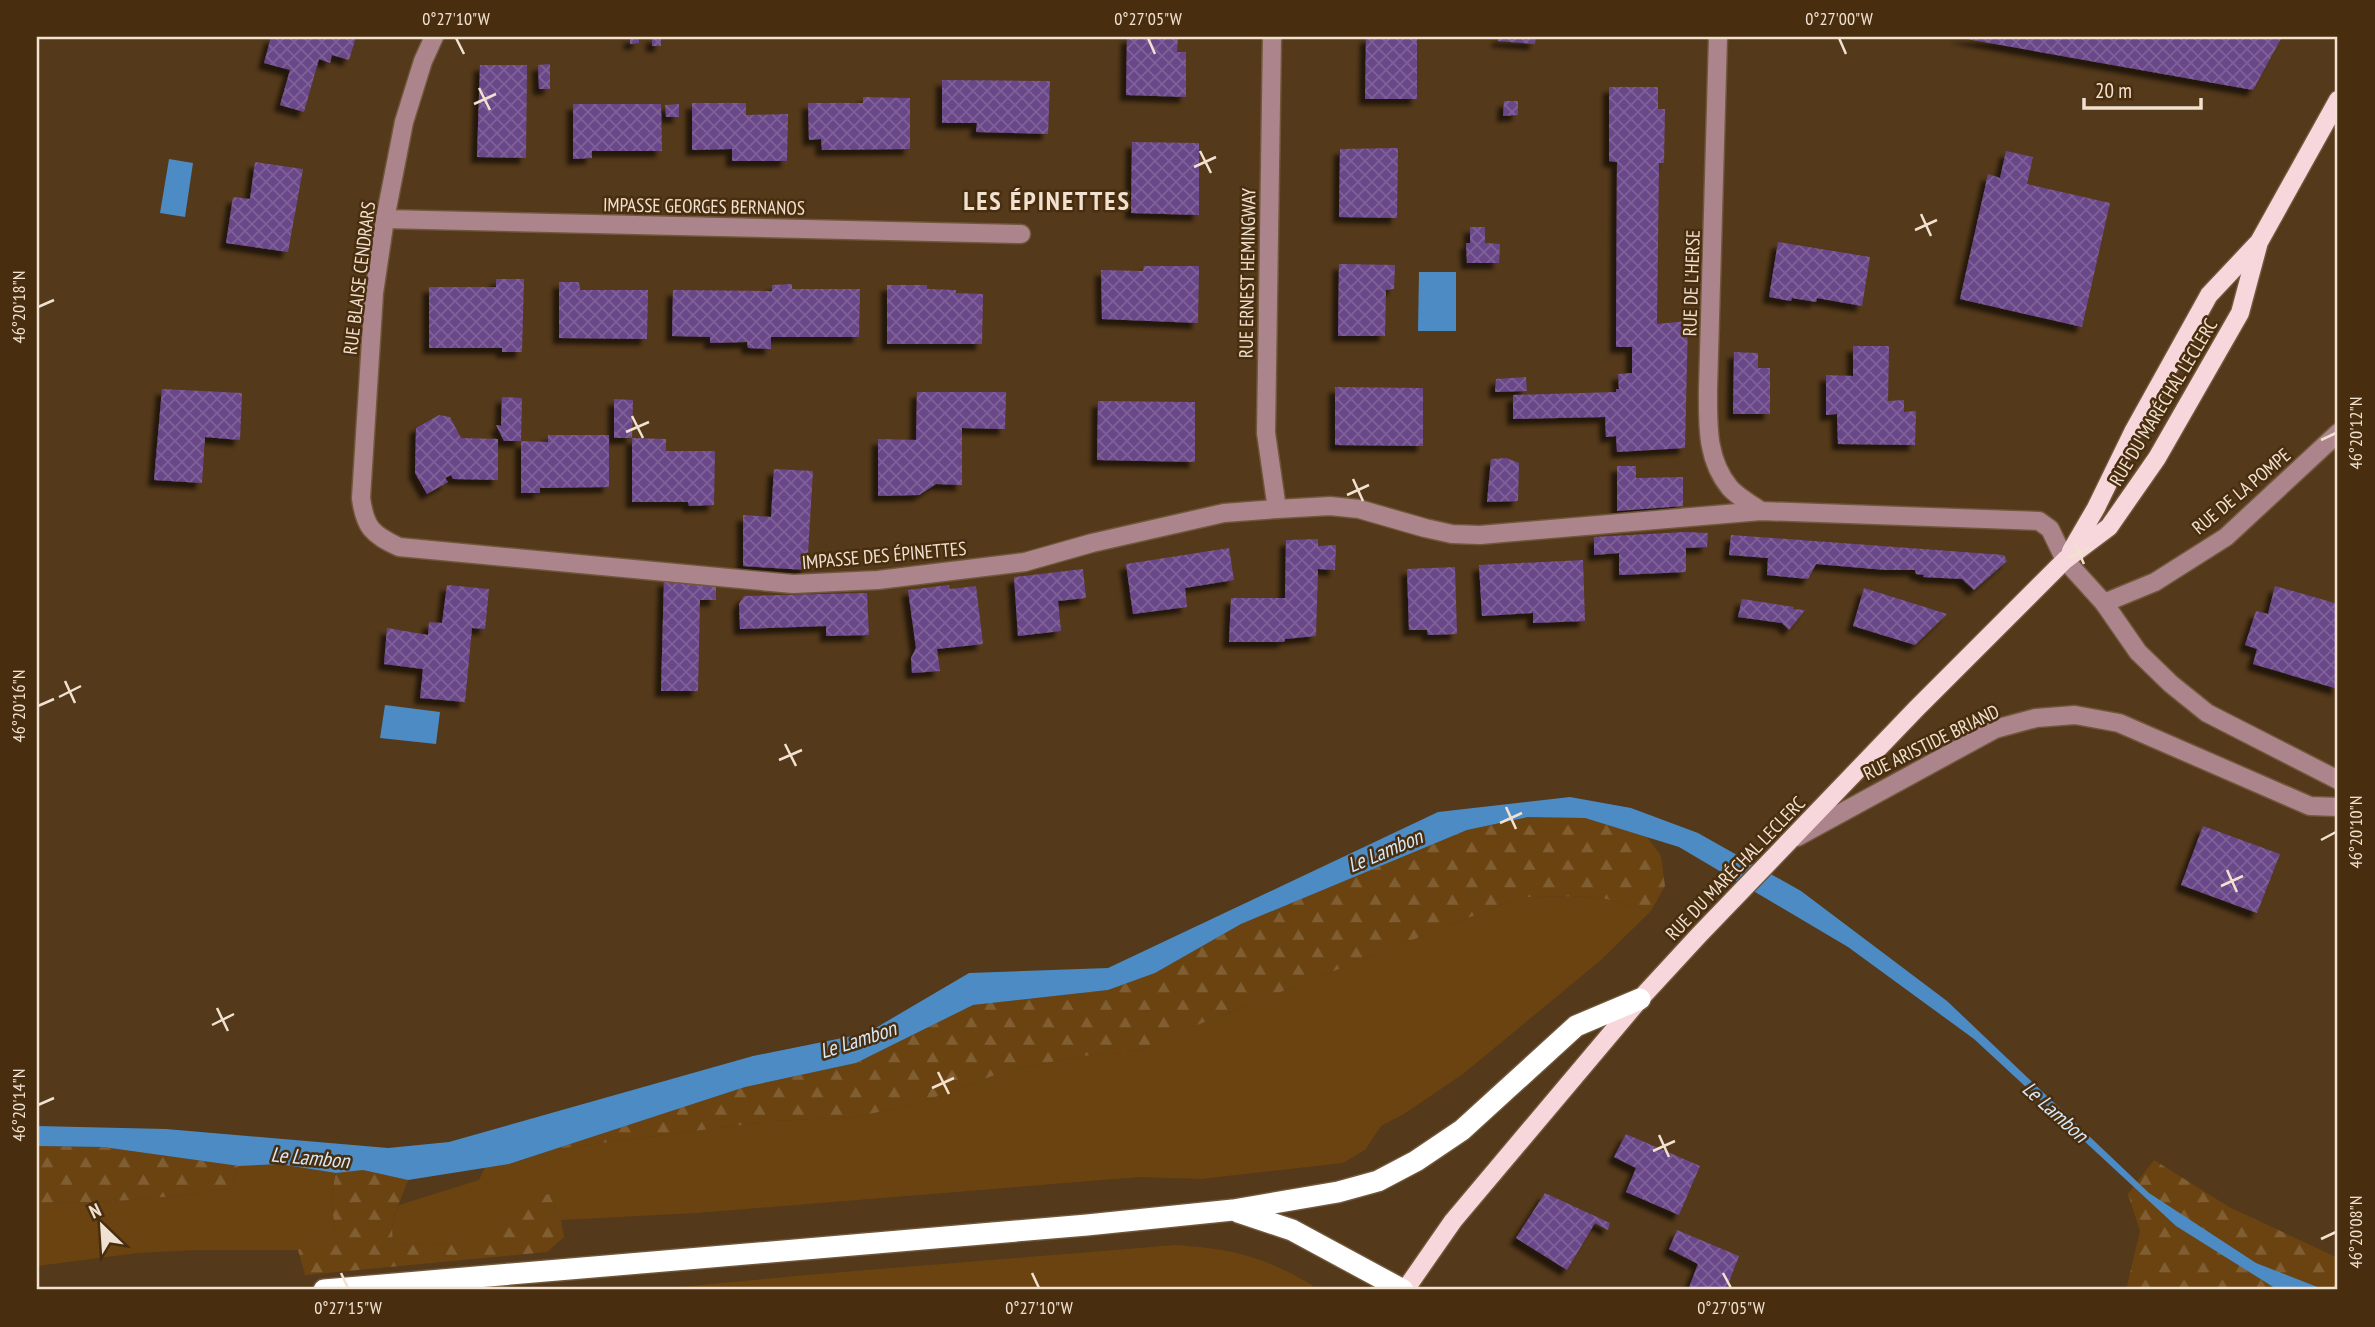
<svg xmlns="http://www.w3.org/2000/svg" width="2375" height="1327" viewBox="0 0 2375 1327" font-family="'PT Sans Narrow',sans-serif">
  <defs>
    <pattern id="forest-firs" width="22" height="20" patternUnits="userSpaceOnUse" patternTransform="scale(1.75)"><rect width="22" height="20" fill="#6a4310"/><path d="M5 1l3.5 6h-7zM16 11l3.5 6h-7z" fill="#805e32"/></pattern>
    <pattern id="building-cross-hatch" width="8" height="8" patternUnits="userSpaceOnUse" patternTransform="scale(1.75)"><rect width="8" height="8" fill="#6a4788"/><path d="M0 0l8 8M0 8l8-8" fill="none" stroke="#806198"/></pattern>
    <filter id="shadow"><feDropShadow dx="-6" dy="6" stdDeviation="2" flood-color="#0009"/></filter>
  </defs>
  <rect width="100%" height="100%" fill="#54391a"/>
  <!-- green -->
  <g fill="#6a4310">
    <polygon points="1595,896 1651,911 1601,960 1463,1074 1404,1114 1381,1126 1365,1150 1343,1163 1201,1179 1140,1177 697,1213 561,1220 549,1194 488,1239 460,1243 393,1245 392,1222 399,1205 479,1180 485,1167 509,1164 555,1149 772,1121 856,1117 919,1103 1006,1071 1081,1056 1124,1053 1148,1047 1200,1024 1521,897"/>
    <path d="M279,1164l57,9 -5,24 4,34 -37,19h-100l-60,3 -101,13v-63c65,0 129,-4 194,-15l8,-22z"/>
    <path d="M1175,1245c58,4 87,11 137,40l2,5h-666l158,-15z"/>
  </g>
  <!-- forest -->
  <g fill="url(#forest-firs)">
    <polygon points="1528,817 1585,818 1647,837 1661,856 1665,886 1651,911 1595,896 1521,897 1200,1024 1148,1047 1124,1053 1081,1056 1006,1071 919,1103 856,1117 772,1121 555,1149 745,1087 856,1063 973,1005 1108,990 1155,973 1241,924 1467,830"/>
    <path d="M37,1146l66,1 136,19 -8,22c-65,11 -128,15 -194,15z"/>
    <polygon points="2154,1160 2229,1207 2338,1258 2338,1290 2126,1290 2140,1231 2128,1194"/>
    <polygon points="363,1170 408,1180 392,1222 393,1245 460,1243 487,1239 497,1220 535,1197 549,1194 561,1220 564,1237 547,1252 305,1275 298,1250 335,1231 331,1197 336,1173"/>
  </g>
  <!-- water -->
  <g fill="#4c8bc4">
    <polygon points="169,159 193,163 185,217 160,213"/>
    <polygon points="1419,272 1456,272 1456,331 1418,331"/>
    <polygon points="385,705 440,712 436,744 380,738"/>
    <polygon points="1570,797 1631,808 1698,833 1801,891 1947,1001 2149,1193 2256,1263 2325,1290 2278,1290 2176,1226 1974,1039 1848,947 1679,847 1585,818 1528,817 1467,830 1241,924 1155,973 1108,990 973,1005 856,1063 745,1087 509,1164 408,1180 363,1170 336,1173 279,1164 239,1166 103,1147 37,1146 37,1126 166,1129 388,1148 449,1142 753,1056 867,1033 969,973 1108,968 1438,812"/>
  </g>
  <!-- building -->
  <g fill="url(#building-cross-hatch)" filter="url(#shadow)">
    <polygon points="271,37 356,37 349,60 332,55 330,63 319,59 304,112 280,105 290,70 264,63"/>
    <polygon points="630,37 639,37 639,43 630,44"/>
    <rect x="652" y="37" width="9" height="9"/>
    <polygon points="1127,37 1178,37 1177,52 1186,52 1186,97 1126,95"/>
    <polygon points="1366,37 1417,37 1417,99 1365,99"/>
    <polygon points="1498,37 1536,37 1535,44 1498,41"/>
    <polygon points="1956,37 2282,37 2253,90"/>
    <polygon points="550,64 550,89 539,89 538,65"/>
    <polygon points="480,65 527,65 526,158 477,157"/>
    <polygon points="942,80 1050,81 1048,134 976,132 977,123 942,123"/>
    <polygon points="1609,87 1658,87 1658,109 1665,109 1664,163 1659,163 1657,324 1688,321 1685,448 1617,452 1616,436 1606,437 1605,417 1513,419 1513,395 1616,392 1616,389 1619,389 1618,374 1632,373 1632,347 1616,347 1617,162 1609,161"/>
    <polygon points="863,97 910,98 910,149 822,150 821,139 809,140 808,103 863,103"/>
    <polygon points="1504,101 1518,101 1518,115 1503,116"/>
    <polygon points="692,103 746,103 746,115 788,114 787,161 732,161 732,149 692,150"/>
    <polygon points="573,104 661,104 662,151 592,151 592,158 573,159"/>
    <polygon points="679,104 679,117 666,117 665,105"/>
    <polygon points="1132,142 1199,143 1199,215 1131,213"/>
    <polygon points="1398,148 1397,218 1339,217 1340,149"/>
    <polygon points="2006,151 2033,157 2027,184 2110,203 2082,327 1960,299 1988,174 2000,178"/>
    <polygon points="255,162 303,169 288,252 226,243 233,197 250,199"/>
    <polygon points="1470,227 1485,227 1485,243 1500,244 1499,263 1467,263 1466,243 1470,243"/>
    <polygon points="1778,242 1870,257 1862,306 1817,298 1816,302 1792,298 1791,301 1769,297"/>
    <polygon points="1339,264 1395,265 1394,289 1386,290 1385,336 1338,336"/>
    <polygon points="1144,266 1199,266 1198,323 1102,319 1101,270 1143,271"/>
    <polygon points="496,279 524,279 522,352 502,352 502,348 429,348 429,287 496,287"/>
    <polygon points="559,282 579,282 580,290 648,290 647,339 559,338"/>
    <polygon points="792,284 792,289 860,289 859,337 771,337 771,349 748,348 747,342 710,343 710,337 672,336 673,290 772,291 772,285"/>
    <polygon points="887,285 927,285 927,289 956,290 956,293 983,294 982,344 887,344"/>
    <polygon points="1853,346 1889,346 1888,401 1904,400 1904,412 1916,411 1915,445 1838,444 1837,414 1826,415 1826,375 1853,376"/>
    <polygon points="1734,352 1758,353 1758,368 1770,368 1770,414 1733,414"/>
    <polygon points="1526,377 1527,391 1495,392 1496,379"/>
    <polygon points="1335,387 1423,388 1423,446 1335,445"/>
    <polygon points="162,389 242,393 240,440 205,437 202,483 154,480"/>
    <polygon points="917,392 1006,392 1005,429 962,428 962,485 936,484 919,495 878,496 878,439 916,440"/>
    <polygon points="502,397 522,398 521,441 504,441 496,425 501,426"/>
    <polygon points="614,399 633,400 632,438 614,438"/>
    <polygon points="1098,401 1195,402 1195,462 1097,460"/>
    <polygon points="439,415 450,417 461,438 498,439 498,480 453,479 451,475 445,478 448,482 427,494 415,473 416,428"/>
    <polygon points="548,435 609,435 609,487 540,488 540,493 521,493 521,441 548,442"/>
    <polygon points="632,438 666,439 666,451 715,451 714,505 689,506 688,502 632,502"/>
    <polygon points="1506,458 1519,463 1518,501 1487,502 1491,459"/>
    <polygon points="1617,466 1636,466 1636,478 1683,477 1683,506 1617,511"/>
    <polygon points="774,469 813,471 807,570 743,566 743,515 771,517"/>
    <polygon points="1685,532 1708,533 1707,547 1686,548 1686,572 1619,575 1619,553 1594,555 1594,537"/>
    <polygon points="1731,535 2004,555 2007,561 1974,590 1962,579 1923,577 1924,575 1916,574 1915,570 1886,570 1816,564 1808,579 1767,575 1768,558 1729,555"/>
    <polygon points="1318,539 1318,546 1336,545 1335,570 1318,569 1316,636 1285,639 1284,642 1229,642 1231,598 1285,598 1286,540"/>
    <polygon points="1229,548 1234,580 1185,588 1187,607 1133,614 1126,564"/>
    <polygon points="1583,560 1585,621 1533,623 1533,613 1482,616 1479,565"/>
    <polygon points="1455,567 1457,634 1428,635 1427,630 1409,630 1407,569"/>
    <polygon points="1083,569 1086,598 1058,601 1061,631 1018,636 1014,577"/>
    <polygon points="664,580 716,585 716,600 700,600 698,691 661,691"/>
    <polygon points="447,585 489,589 485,629 472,628 465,702 420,698 423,669 384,664 387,628 428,635 429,622 442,623"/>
    <polygon points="949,585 950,589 976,586 983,644 937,649 940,671 912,673 911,658 916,648 908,590"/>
    <polygon points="2275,586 2338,604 2338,689 2253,664 2257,649 2245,645 2256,611 2268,614"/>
    <polygon points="1864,588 1947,614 1915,645 1853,626"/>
    <polygon points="867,593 869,635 826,636 826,626 740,629 739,604 744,596"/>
    <polygon points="1742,599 1794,607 1793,609 1805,610 1789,630 1782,623 1738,617"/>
    <polygon points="2203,826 2280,854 2257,913 2181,885"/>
    <polygon points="1626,1134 1700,1166 1679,1215 1626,1192 1636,1168 1614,1157"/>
    <polygon points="1545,1193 1610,1223 1608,1230 1595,1223 1567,1270 1516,1238"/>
    <polygon points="1677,1230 1739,1256 1726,1290 1688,1290 1698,1264 1669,1249"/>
  </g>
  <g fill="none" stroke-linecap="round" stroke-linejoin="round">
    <defs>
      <g id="minor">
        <path d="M434,37l-11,24 -19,61 -19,97 -11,74 -13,205c4,30 11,36 38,49l394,37 85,-4 147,-18 67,-19 132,-30 53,-4 53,-3 29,3 66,19 27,6 28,1 281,-24 278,10 11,8 15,31 39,43 51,-21 71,-45 112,-104"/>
        <polyline points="1272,37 1266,433 1277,509"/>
        <path d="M1718,37l-10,352c0,35 -2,70 22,99 8,9 21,16 31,23"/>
        <polyline points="385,219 1021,234"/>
        <polyline points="2104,603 2138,652 2171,684 2207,713 2338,780"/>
        <polyline points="1797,837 1995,729 2036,718 2075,715 2119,723 2310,806 2338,807"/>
      </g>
      <g id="major">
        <polyline points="2071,551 2096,508 2134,430 2209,295 2257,244"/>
        <polyline points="1405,1290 1453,1221 1640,999 1700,934 1916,709 2065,560 2109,527 2157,458 2240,313 2259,242 2338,100"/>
      </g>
      <g id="highway">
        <polyline points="1238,1212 1292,1230 1403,1290"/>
        <polyline points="324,1290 1087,1225 1233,1210 1338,1192 1378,1181 1416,1161 1462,1130 1576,1026 1640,999"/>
      </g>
    </defs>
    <!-- minor casing -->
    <use href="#minor" stroke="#70573b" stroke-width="21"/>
    <!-- major casing -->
    <use href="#major" stroke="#70573b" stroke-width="21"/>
    <!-- highway casing -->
    <use href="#highway" stroke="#70573b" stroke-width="24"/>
    <!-- minor -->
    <use href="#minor" stroke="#ac848b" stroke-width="18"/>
    <!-- major -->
    <use href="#major" stroke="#f8d7dc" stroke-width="18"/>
    <!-- highway -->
    <use href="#highway" stroke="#fff" stroke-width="21"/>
  </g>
  <!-- ticks -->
  <path fill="none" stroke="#f1e1d0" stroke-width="2.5" d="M456,38l8,16M1148,38l7,16M1839,38l7,16M479,88l11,22M474,104l22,-10M1200,151l11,22M1194,167l22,-10M1921,214l10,22M1915,230l22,-10M38,307l16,-7M632,416l11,22M626,432l23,-10M2321,440l15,-7M1353,479l10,22M1347,495l22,-10M2074,542l10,22M2068,558l22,-10M65,681l10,22M59,697l22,-11M38,706l16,-7M785,744l11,22M779,760l23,-10M1506,807l10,22M1500,823l22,-10M2321,840l15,-8M2227,870l10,22M2221,886l22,-10M217,1008l11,23M212,1025l22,-11M938,1072l11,22M932,1088l22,-10M38,1105l16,-7M1659,1135l10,22M1653,1151l22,-10M2321,1239l15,-7M341,1273l7,15M1032,1273l7,15M1723,1273l8,15"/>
  <g text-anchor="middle" stroke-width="5" stroke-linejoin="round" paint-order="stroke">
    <!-- street labels -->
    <g font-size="19" fill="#f1e1d0" stroke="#482e0f">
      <text transform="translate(704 206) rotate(1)" y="7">IMPASSE GEORGES BERNANOS</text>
      <text transform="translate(1247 273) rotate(-89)" y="7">RUE ERNEST HEMINGWAY</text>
      <text transform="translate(359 278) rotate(-83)" y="7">RUE BLAISE CENDRARS</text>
      <text transform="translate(1691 283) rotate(-88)" y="7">RUE DE L'HERSE</text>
      <text transform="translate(2163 402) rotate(-59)" y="7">RUE DU MARÉCHAL LECLERC</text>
      <text transform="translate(2241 491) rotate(-40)" y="7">RUE DE LA POMPE</text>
      <text transform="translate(884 555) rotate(-5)" y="7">IMPASSE DES ÉPINETTES</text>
      <text transform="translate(1931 742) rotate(-26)" y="7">RUE ARISTIDE BRIAND</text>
      <text transform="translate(1735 868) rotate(-46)" y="7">RUE DU MARÉCHAL LECLERC</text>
    </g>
    <!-- water labels -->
    <g font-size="21" font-style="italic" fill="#d6e7f7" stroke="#482e0f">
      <text transform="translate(1385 851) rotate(-23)" y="7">Le Lambon</text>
      <text transform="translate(858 1040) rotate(-18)" y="7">Le Lambon</text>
      <text transform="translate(2055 1112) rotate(42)" y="7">Le Lambon</text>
      <text transform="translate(310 1158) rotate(5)" y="7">Le Lambon</text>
    </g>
    <!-- district labels -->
    <g font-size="26" font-weight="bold" letter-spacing="2" fill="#f1e1d0" stroke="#482e0f">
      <text x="1047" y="210">LES ÉPINETTES</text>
    </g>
  </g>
  <!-- border -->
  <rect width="2375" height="1327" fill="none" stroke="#482e0f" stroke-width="77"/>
  <!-- north arrow -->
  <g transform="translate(102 1226) rotate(335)" stroke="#482e0f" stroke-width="5" paint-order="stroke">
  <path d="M0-5L12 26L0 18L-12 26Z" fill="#f1e1d0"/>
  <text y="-10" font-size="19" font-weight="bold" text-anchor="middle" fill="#f1e1d0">N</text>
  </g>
  <!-- scale -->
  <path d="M2084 98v10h117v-10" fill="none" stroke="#f1e1d0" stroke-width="3.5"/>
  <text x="2095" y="98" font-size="21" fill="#f1e1d0" stroke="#482e0f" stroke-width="5" paint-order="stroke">20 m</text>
  <rect x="38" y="38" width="2298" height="1250" fill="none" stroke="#f1e1d0" stroke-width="2.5"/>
  <g font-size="18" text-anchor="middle" fill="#f1e1d0">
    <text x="456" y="25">0°27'10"W</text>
    <text x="1148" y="25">0°27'05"W</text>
    <text x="1839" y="25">0°27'00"W</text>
    <text transform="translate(19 307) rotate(-90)" y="6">46°20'18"N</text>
    <text transform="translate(2356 433) rotate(-90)" y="6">46°20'12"N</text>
    <text transform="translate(19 706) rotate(-90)" y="6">46°20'16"N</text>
    <text transform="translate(2356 832) rotate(-90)" y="6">46°20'10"N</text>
    <text transform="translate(19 1105) rotate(-90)" y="6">46°20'14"N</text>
    <text transform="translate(2356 1232) rotate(-90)" y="6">46°20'08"N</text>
    <text x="348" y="1314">0°27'15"W</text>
    <text x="1039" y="1314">0°27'10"W</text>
    <text x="1731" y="1314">0°27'05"W</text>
  </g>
</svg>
